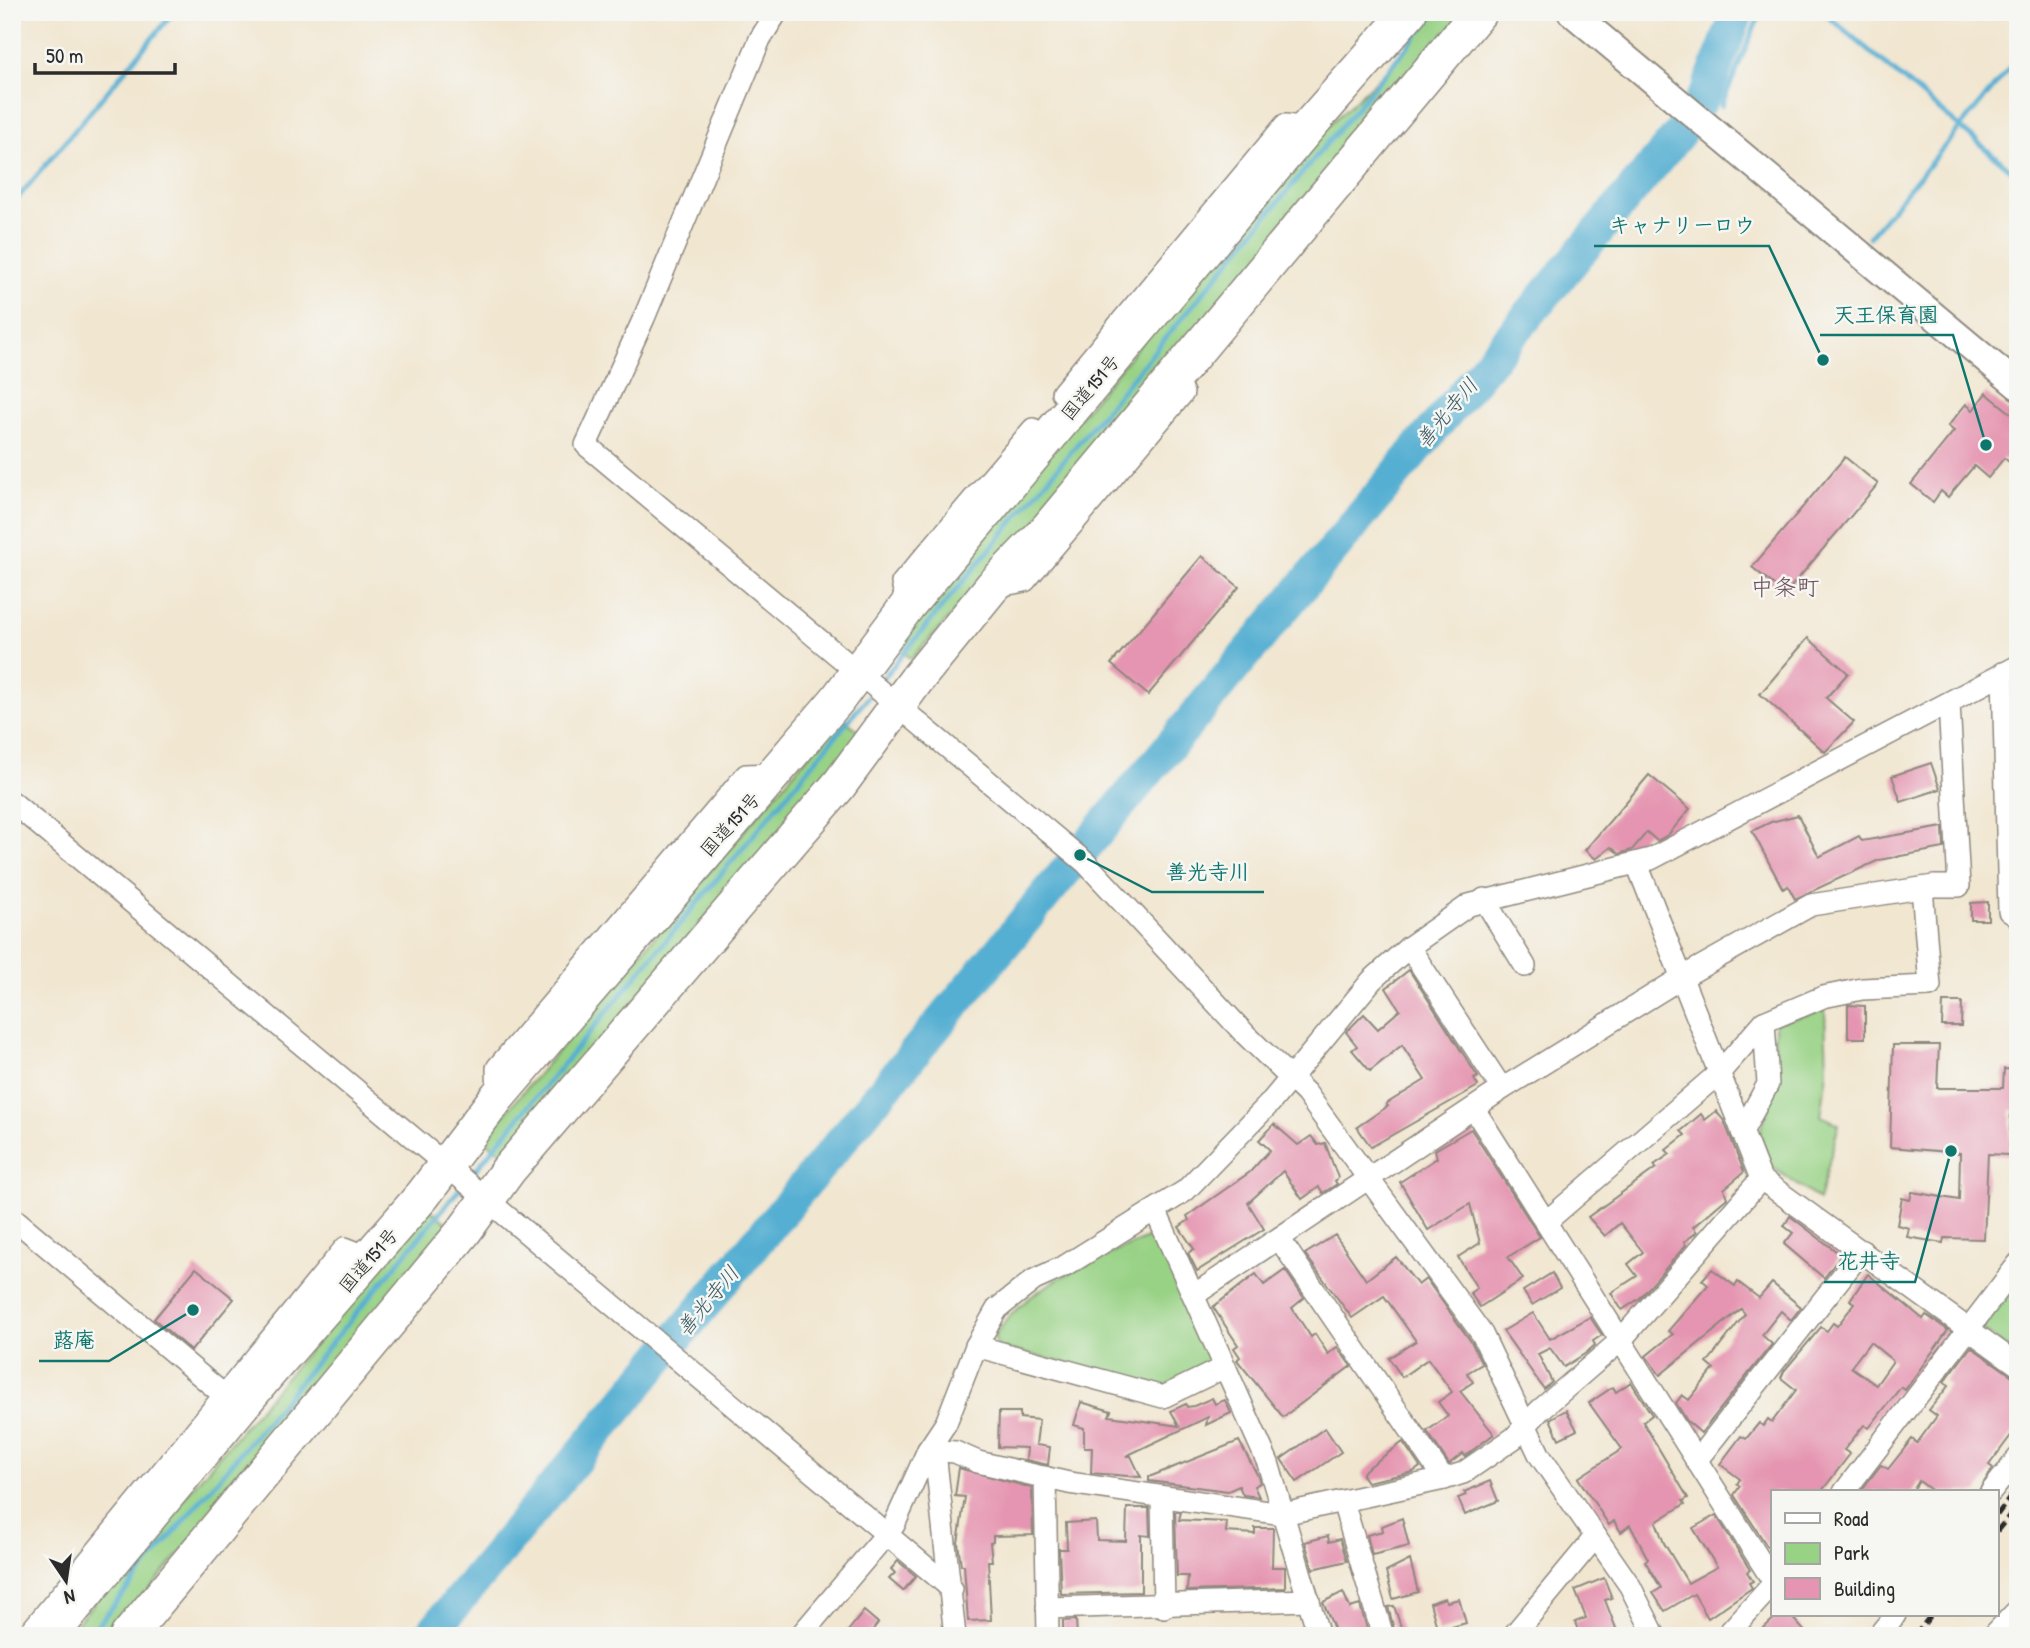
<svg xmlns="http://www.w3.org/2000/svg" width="2030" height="1648" viewBox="0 0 2030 1648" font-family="'Patrick Hand','Klee One',sans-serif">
  <rect width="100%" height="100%" fill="#f6f6f2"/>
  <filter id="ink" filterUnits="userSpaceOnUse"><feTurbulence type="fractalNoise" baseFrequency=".0143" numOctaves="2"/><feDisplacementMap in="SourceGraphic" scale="14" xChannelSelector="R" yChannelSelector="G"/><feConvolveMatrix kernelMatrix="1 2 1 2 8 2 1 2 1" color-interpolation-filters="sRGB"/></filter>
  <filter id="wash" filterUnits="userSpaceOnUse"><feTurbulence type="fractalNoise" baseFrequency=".00686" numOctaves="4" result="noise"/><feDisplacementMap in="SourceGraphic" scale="28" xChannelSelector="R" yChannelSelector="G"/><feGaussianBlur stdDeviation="1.57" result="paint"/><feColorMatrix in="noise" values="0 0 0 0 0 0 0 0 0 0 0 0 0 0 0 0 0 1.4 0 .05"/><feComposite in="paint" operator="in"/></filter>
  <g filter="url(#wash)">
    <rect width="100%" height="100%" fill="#f1e6d0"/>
    <!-- green -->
    <g fill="#98d285" stroke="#627e58" stroke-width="2">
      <polygon points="1435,12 1463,12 1065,493 911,659 892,642 1302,150 1391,67"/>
      <polygon points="841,717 862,733 504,1154 483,1139"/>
      <polygon points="1825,1010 1827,1072 1821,1116 1839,1124 1819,1200 1770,1165 1759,1134 1774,1091 1775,1023"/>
      <polygon points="429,1209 452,1227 111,1636 66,1636"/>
      <path d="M1151,1236l6,2 57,120 -3,8 -43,22 -170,-41 -4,-10c32,-54 102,-75 157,-101z"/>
      <polygon points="2018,1278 2018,1355 1985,1332 1983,1322"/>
    </g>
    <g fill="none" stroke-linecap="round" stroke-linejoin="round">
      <!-- stream -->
      <g stroke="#54afd2" stroke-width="5">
        <polyline points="1823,12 2018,176"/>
        <polyline points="1721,106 1761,12"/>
        <polyline points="12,205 174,12"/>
        <polyline points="1869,237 2018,58"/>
        <polyline points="879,683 1436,12"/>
        <polyline points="468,1179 873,691"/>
        <polyline points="88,1636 462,1186"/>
      </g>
      <!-- river -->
      <polyline stroke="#54afd2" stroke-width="33" points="429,1636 1679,134 1706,93 1738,12"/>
    </g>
    <g id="blocks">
      <!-- building -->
      <g fill="#e595b1" fill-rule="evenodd">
        <polygon points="1986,393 2018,419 2018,469 2004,458 1988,478 1974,466 1948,497 1941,491 1933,502 1911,484 1954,431 1948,426 1966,404 1973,410"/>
        <polygon points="1845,457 1878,484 1785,594 1752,567"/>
        <polygon points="1202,556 1239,587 1148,695 1111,664"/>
        <polygon points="1808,638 1848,673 1826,698 1854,722 1825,752 1760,694"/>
        <polygon points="1931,763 1940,789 1901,802 1892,776"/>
        <polygon points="1649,775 1690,809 1668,835 1657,841 1647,832 1632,850 1619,854 1611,847 1596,859 1585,850"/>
        <polygon points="1798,815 1819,857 1859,836 1862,841 1943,827 1944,848 1879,860 1795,899 1788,886 1783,889 1752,831 1771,822"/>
        <polygon points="1988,902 1988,920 1971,920 1971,903"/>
        <polygon points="1409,970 1478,1077 1474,1079 1478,1086 1371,1147 1357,1127 1388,1106 1386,1104 1425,1080 1402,1045 1370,1071 1352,1050 1357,1046 1346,1032 1364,1014 1378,1029 1400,1010 1386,988"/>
        <polygon points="1943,1002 1962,1002 1961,1026 1942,1026"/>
        <polygon points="1848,1005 1865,1006 1865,1038 1848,1038"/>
        <polygon points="1893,1045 1939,1045 1937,1088 2003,1088 2004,1069 2018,1070 2018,1110 2011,1110 2009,1155 1988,1154 1984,1239 1944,1238 1943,1243 1907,1237 1909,1228 1897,1225 1902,1198 1910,1200 1912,1192 1959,1200 1960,1153 1890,1147"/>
        <polygon points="1716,1111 1724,1121 1744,1172 1724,1189 1727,1198 1693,1227 1697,1232 1684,1242 1686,1245 1640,1298 1622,1310 1611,1293 1637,1276 1628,1264 1643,1252 1620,1223 1605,1236 1588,1217 1656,1168 1654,1165 1670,1154 1666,1150 1685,1135 1681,1131 1701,1114 1705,1120"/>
        <polygon points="1274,1124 1298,1145 1311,1136 1318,1145 1325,1143 1338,1178 1335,1181 1337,1184 1323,1193 1319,1187 1302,1199 1283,1171 1248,1203 1264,1229 1197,1271 1188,1253 1194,1249 1179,1227 1189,1220 1187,1216 1250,1172 1270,1150 1259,1140"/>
        <polygon points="1471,1129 1540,1237 1508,1257 1523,1279 1480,1307 1470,1293 1477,1288 1458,1257 1480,1243 1470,1204 1428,1230 1400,1182 1437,1158 1435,1150"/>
        <polygon points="1790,1216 1841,1255 1824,1278 1784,1244 1793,1233 1784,1226"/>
        <polygon points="1335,1235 1366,1280 1396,1257 1418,1285 1426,1279 1472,1343 1482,1364 1467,1373 1473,1382 1460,1391 1494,1434 1465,1456 1463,1453 1449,1464 1427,1431 1448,1416 1438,1402 1452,1392 1428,1359 1402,1377 1389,1358 1416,1341 1384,1296 1352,1318 1305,1254"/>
        <polygon points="196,1268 234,1299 191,1351 154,1319"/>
        <polygon points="1712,1269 1735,1286 1738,1282 1759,1298 1772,1283 1801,1307 1791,1320 1781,1311 1762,1335 1772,1344 1701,1433 1687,1421 1676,1403 1682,1395 1689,1400 1714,1369 1707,1363 1745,1314 1741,1309 1660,1375 1646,1356 1673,1334 1668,1331 1708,1285 1702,1280"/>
        <polygon points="1285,1270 1304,1298 1292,1308 1311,1337 1315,1334 1328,1354 1337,1347 1351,1366 1283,1417 1237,1360 1240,1357 1234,1348 1238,1345 1213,1307 1256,1274 1264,1285"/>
        <polygon points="1552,1273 1560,1288 1532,1305 1523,1291"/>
        <path d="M1868,1274l55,45 3,-4 22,15 -43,60 -4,-3 -32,41 -5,-3 -20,25 6,4 -29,38h-48v59l-6,-5 -33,-51 6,-9 -3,-2 3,-5 -20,-15 21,-28 5,3 13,-16 4,3 5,-7 4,3 24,-32 -15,-12 3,-7 37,-44 6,4 6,-8 4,3 18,-23 -5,-3zM1870,1342l23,19 -17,24 -25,-18z"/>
        <polygon points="1533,1313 1550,1339 1590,1317 1602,1335 1593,1341 1595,1345 1586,1353 1564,1367 1550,1348 1538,1354 1552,1382 1544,1389 1503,1331"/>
        <polygon points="1971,1347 2018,1380 2018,1426 1989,1465 1993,1468 1978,1492 1934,1492 1919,1481 1912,1492 1860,1492 1881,1465 1888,1469 1912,1439 1917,1443 1937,1416 1929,1410 1949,1385 1944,1382"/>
        <polygon points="1631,1382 1652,1415 1643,1422 1688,1498 1683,1501 1685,1504 1656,1522 1664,1543 1688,1583 1717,1567 1693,1528 1716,1515 1750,1570 1747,1572 1753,1581 1749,1583 1752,1588 1708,1618 1694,1594 1665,1611 1653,1593 1661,1588 1645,1561 1648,1559 1630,1525 1621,1532 1614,1521 1609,1525 1578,1478 1622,1449 1589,1403 1613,1387 1616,1392"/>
        <polygon points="1212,1398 1215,1404 1225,1400 1231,1413 1206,1425 1208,1417 1126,1456 1131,1456 1141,1477 1091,1473 1092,1448 1084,1448 1084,1428 1074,1425 1081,1402 1111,1411 1109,1416 1179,1426 1171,1411 1186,1404 1187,1407 1194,1406"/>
        <polygon points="1566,1410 1577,1430 1559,1439 1550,1419"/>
        <polygon points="999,1412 1020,1412 1020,1418 1039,1420 1036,1445 1050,1447 1048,1465 1026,1460 1027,1448 998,1447"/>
        <polygon points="1325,1428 1341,1452 1297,1482 1281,1459"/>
        <polygon points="1239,1441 1258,1476 1260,1483 1254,1486 1259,1497 1243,1495 1239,1486 1228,1491 1149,1481 1149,1477"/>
        <polygon points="1403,1442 1420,1467 1413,1472 1367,1482 1362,1475 1365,1470"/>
        <polygon points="959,1468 1032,1488 1033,1535 993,1536 993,1542 990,1543 992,1561 988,1561 991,1620 968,1621 964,1565 961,1565 958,1543 965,1497 955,1496"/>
        <polygon points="1490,1481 1498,1501 1465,1515 1458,1498 1466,1495 1464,1492"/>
        <polygon points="1127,1508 1149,1508 1150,1536 1141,1535 1141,1592 1061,1594 1059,1549 1067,1549 1066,1523 1096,1521 1097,1540 1126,1541"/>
        <polygon points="1175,1512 1181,1512 1179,1520 1227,1522 1226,1532 1255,1534 1255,1528 1273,1528 1272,1567 1285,1567 1285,1588 1187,1591 1188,1576 1177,1576"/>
        <polygon points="1402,1518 1409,1546 1372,1555 1367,1535 1383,1531 1382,1526"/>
        <polygon points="1328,1536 1329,1542 1340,1539 1347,1561 1313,1569 1305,1542"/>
        <polygon points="1410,1560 1418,1592 1393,1599 1386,1572"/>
        <polygon points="898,1561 916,1576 903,1591 889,1579 895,1573 891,1569"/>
        <polygon points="1604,1578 1612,1598 1605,1600 1619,1636 1580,1636 1575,1622 1586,1618 1575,1590"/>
        <polygon points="1343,1592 1350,1608 1360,1605 1369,1636 1337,1636 1323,1602"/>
        <polygon points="1445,1598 1447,1602 1459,1599 1466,1623 1438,1631 1430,1603"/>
        <polygon points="1394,1606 1404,1636 1396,1636 1388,1607"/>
        <polygon points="864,1611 878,1623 868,1636 844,1636"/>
        <polygon points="1778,1615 1790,1615 1809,1636 1755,1636"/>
        <polygon points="1076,1620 1077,1636 1063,1636 1063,1621"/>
      </g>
    </g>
  </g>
  <g filter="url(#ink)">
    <use href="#blocks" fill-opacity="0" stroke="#8e887e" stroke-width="2"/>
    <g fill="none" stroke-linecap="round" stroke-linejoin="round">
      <defs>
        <g id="minor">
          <polyline points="777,12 760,39 644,318 586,445 1086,863 1245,1034 1306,1093 1482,1334 1540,1456 1630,1586 1655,1636"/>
          <polyline points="1062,393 1285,125 1307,128"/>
          <polyline points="992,587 1025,581 1183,393"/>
          <polyline points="908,605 902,583 1033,429"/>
          <polyline points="2003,673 2009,911 2018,917"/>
          <polyline points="12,802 952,1589"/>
          <polyline points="1637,864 1761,1179 2018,1365"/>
          <polyline points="1484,899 1525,966"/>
          <polyline points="1409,947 1502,1089"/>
          <polyline points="498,1096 497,1068 746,775 774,774"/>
          <polyline points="1474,1109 1773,1581"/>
          <polyline points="1742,1132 1768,1084 1764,1022"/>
          <polyline points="1156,1212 1268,1463 1319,1636"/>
          <polyline points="12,1217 225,1396"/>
          <polyline points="1547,1221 1719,1073 1764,1022 1823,997 1862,989 1930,986 1922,888"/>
          <polyline points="1280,1240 1444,1479"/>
          <polyline points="1194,1295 1502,1089 1681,978 1811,905 1934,886 1959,886 1949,703"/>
          <polyline points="976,1346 1163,1397 1225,1367"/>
          <polyline points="928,1450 955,1452 978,1462 1069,1483 1283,1514 1444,1479 1463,1473 1514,1438 1539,1411 1620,1341 1761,1179"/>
          <polyline points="928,1450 936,1461 955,1636"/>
          <polyline points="1696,1461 1862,1251"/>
          <polyline points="1045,1477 1048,1636"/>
          <polyline points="1844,1492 2018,1264"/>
          <polyline points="1991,1492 2018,1458"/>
          <polyline points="1162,1498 1164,1607"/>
          <polyline points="1343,1502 1383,1636"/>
          <polyline points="1047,1608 1309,1600"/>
          <polyline points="27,1636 345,1248 371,1258"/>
          <polyline points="800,1636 894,1525 928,1450 946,1423 976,1346 997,1309 1034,1280 1065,1266 1185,1191 1270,1103 1372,980 1409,947 1469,905 1651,859 2018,666"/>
          <polyline points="1513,1636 1596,1536"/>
          <polyline points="1726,1636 1773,1584"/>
          <polyline points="1878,1636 1895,1615"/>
        </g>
        <polyline id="tertiary" points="1571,12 2018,386"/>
        <polyline id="secondary" points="1999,1636 2018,1616"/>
        <g id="trunk">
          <polyline points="50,1636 264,1378 423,1195 498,1096 837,700 908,605 1307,128 1409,12"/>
          <polyline points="128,1636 464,1231 509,1169 839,785 917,679 992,587 1047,530 1479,12"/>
        </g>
      </defs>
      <!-- minor casing -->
      <use href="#minor" stroke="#8e887e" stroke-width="24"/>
      <!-- tertiary casing -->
      <use href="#tertiary" stroke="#8e887e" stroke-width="30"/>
      <!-- secondary casing -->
      <use href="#secondary" stroke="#8e887e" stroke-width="33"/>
      <!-- trunk casing -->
      <use href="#trunk" stroke="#8e887e" stroke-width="38"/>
      <!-- minor -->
      <use href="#minor" stroke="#fff" stroke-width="21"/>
      <!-- tertiary -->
      <use href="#tertiary" stroke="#fff" stroke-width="26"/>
      <!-- secondary -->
      <use href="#secondary" stroke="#fff" stroke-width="30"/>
      <!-- trunk -->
      <use href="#trunk" stroke="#fff" stroke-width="35"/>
      <!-- rail -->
      <g stroke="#2b2b2b" stroke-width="5" stroke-dasharray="10 5" stroke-linecap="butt">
        <polyline points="1997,1515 2018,1487"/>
        <polyline points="1997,1531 2018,1505"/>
        <polyline points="1915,1636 1931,1615"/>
      </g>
    </g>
  </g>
  <g text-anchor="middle" stroke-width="5" stroke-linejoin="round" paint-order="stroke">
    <!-- street labels -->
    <g font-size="19" fill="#2b2b2b" stroke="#f6f6f2">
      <text transform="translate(1090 387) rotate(-50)" y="7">国道151号</text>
      <text transform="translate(730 824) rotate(-48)" y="7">国道151号</text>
      <text transform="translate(368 1260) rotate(-49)" y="7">国道151号</text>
    </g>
    <!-- water labels -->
    <g font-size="21" font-style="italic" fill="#395965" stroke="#f6f6f2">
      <text transform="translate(1447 413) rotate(-50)" y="7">善光寺川</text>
      <text transform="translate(708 1301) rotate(-50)" y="7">善光寺川</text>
    </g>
    <!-- quarter labels -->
    <g font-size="23" fill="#6c505a" stroke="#f6f6f2">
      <text x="1785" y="595">中条町</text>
    </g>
  </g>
  <!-- callouts -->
  <path fill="none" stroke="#0f766e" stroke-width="2.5" d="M1823 360L1769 246H1594M1986 445L1953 335H1820M1080 855L1152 892H1264M1951 1151L1915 1282H1824M193 1310L109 1361H39"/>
  <g fill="#0f766e" stroke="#f6f6f2" stroke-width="2.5">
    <circle cx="1823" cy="360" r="7"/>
    <circle cx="1986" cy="445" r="7"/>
    <circle cx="1080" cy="855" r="7"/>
    <circle cx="1951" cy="1151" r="7"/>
    <circle cx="193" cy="1310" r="7"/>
  </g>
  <g font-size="21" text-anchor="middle" font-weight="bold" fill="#0f766e" stroke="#f6f6f2" stroke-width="5" stroke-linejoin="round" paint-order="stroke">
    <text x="1682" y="232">キャナリーロウ</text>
    <text x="1886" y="322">天王保育園</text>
    <text x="1208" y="879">善光寺川</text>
    <text x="1869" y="1268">花井寺</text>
    <text x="74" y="1347">蕗庵</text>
  </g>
  <!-- margin -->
  <rect width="2030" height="1648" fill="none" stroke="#f6f6f2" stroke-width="42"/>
  <!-- legend -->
  <rect x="1771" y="1490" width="228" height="126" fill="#f6f6f2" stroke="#a5a5a2" stroke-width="2"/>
  <rect x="1785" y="1513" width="35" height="10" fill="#ffffff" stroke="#a5a5a2" stroke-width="2"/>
  <text x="1834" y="1526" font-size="21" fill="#2b2b2b">Road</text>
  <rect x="1785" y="1543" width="35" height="21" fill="#98d285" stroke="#a5a5a2" stroke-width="2"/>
  <text x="1834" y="1560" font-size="21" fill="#2b2b2b">Park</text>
  <rect x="1785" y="1578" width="35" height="21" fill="#e595b1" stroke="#a5a5a2" stroke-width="2"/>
  <text x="1834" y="1596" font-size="21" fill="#2b2b2b">Building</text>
  <!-- north arrow -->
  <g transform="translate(66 1581) rotate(167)" stroke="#f6f6f2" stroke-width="5" paint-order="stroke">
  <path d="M0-5L12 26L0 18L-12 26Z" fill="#2b2b2b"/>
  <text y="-10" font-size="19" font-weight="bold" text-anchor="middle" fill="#2b2b2b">N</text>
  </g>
  <!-- scale -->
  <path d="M35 63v10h140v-10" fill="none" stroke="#2b2b2b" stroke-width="3.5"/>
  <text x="46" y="63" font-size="21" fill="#2b2b2b" stroke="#f6f6f2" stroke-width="5" paint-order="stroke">50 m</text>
</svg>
